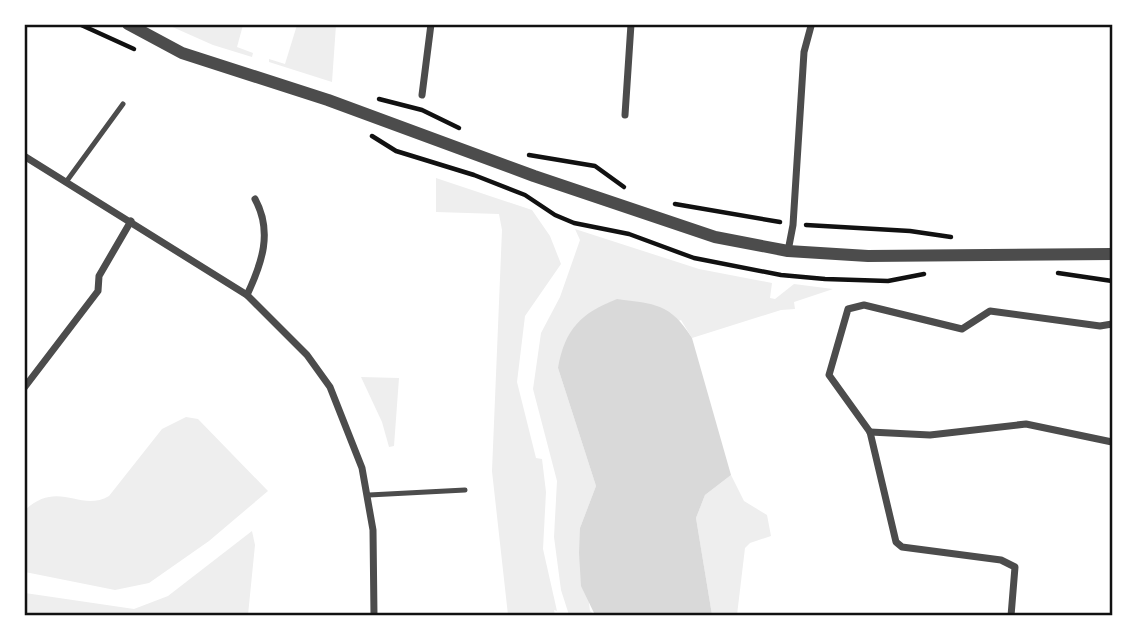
<svg xmlns="http://www.w3.org/2000/svg" width="1137" height="640" viewBox="0 0 1137 640" font-family="'Public Sans',sans-serif">
  <rect width="100%" height="100%" fill="#fff"/>
  <!-- green -->
  <g fill="#eee">
    <polygon points="168,25 243,25 237,47 253,53 252,57 213,45"/>
    <polygon points="297,25 336,25 332,82 269,62 269,59 285,64"/>
    <polygon points="436,178 532,210 550,236 561,264 525,316 517,382 536,458 542,459 546,492 543,549 557,611 554,610 555,615 508,615 492,471 502,230 499,214 436,212"/>
    <polygon points="575,229 699,269 772,283 770,298 775,299 794,284 833,289 794,302 795,309 781,310 692,338 681,320 558,368 596,486 580,528 590,611 595,615 569,615 561,590 554,537 557,481 533,389 541,333 560,297 580,240"/>
    <polygon points="361,377 399,378 394,446 389,447 382,422"/>
    <path d="M186,417l12,2 70,72 -59,50 -60,42 -34,7 -90,-18v-62c34,-31 55,3 84,-14l53,-67z"/>
    <polygon points="731,475 744,501 767,515 771,536 750,543 745,548 737,615 712,615 696,518 705,495"/>
    <polygon points="252,531 255,545 248,615 25,615 25,593 134,609 168,596"/>
  </g>
  <!-- water -->
  <path fill="#d9d9d9" d="M617,299c38,5 53,4 75,39l39,137 -26,20 -9,23 16,97h-117l-14,-29 -2,-33 1,-25 16,-42 -38,-118c7,-39 23,-55 59,-69z"/>
  <g fill="none" stroke-linecap="round" stroke-linejoin="round">
    <!-- path -->
    <g stroke="#111" stroke-width="4.5">
      <polyline points="79,24 134,49"/>
      <polyline points="379,99 422,110 459,128"/>
      <polyline points="372,136 396,151 474,175 525,195 555,215 574,223 629,234 694,258 781,275 825,279 888,281 924,274"/>
      <polyline points="529,155 595,166 624,187"/>
      <polyline points="675,204 780,222"/>
      <polyline points="806,225 910,231 951,237"/>
      <polyline points="1058,273 1112,281"/>
    </g>
    <!-- service -->
    <g stroke="#4c4c4c" stroke-width="5">
      <polyline points="66,182 123,104"/>
      <polyline points="369,495 465,490"/>
    </g>
    <!-- minor -->
    <g stroke="#4c4c4c" stroke-width="7">
      <polyline points="422,95 431,24"/>
      <polyline points="625,115 631,24"/>
      <polyline points="24,156 247,295 307,355 330,387 362,468 373,530 374,616"/>
      <polyline points="788,251 793,225 804,52 811,26"/>
      <path d="M247,295c15,-32 26,-63 8,-96"/>
      <polyline points="24,388 98,291 99,276 131,221"/>
      <polyline points="870,432 930,435 1026,424 1112,442"/>
      <polyline points="1011,616 1015,567 1001,560 902,547 896,542 870,432 829,375 848,309 864,305 962,329 990,311 1100,326 1112,324"/>
    </g>
    <!-- tertiary -->
    <polyline stroke="#4c4c4c" stroke-width="12" points="128,24 182,53 328,100 534,176 715,237 788,251 868,256 1112,254"/>
  </g>
  <!-- border -->
  <rect width="1137" height="640" fill="none" stroke="#ffffff" stroke-width="52"/>
  <rect x="26" y="26" width="1085" height="588" fill="none" stroke="#111" stroke-width="2.5"/>
</svg>
